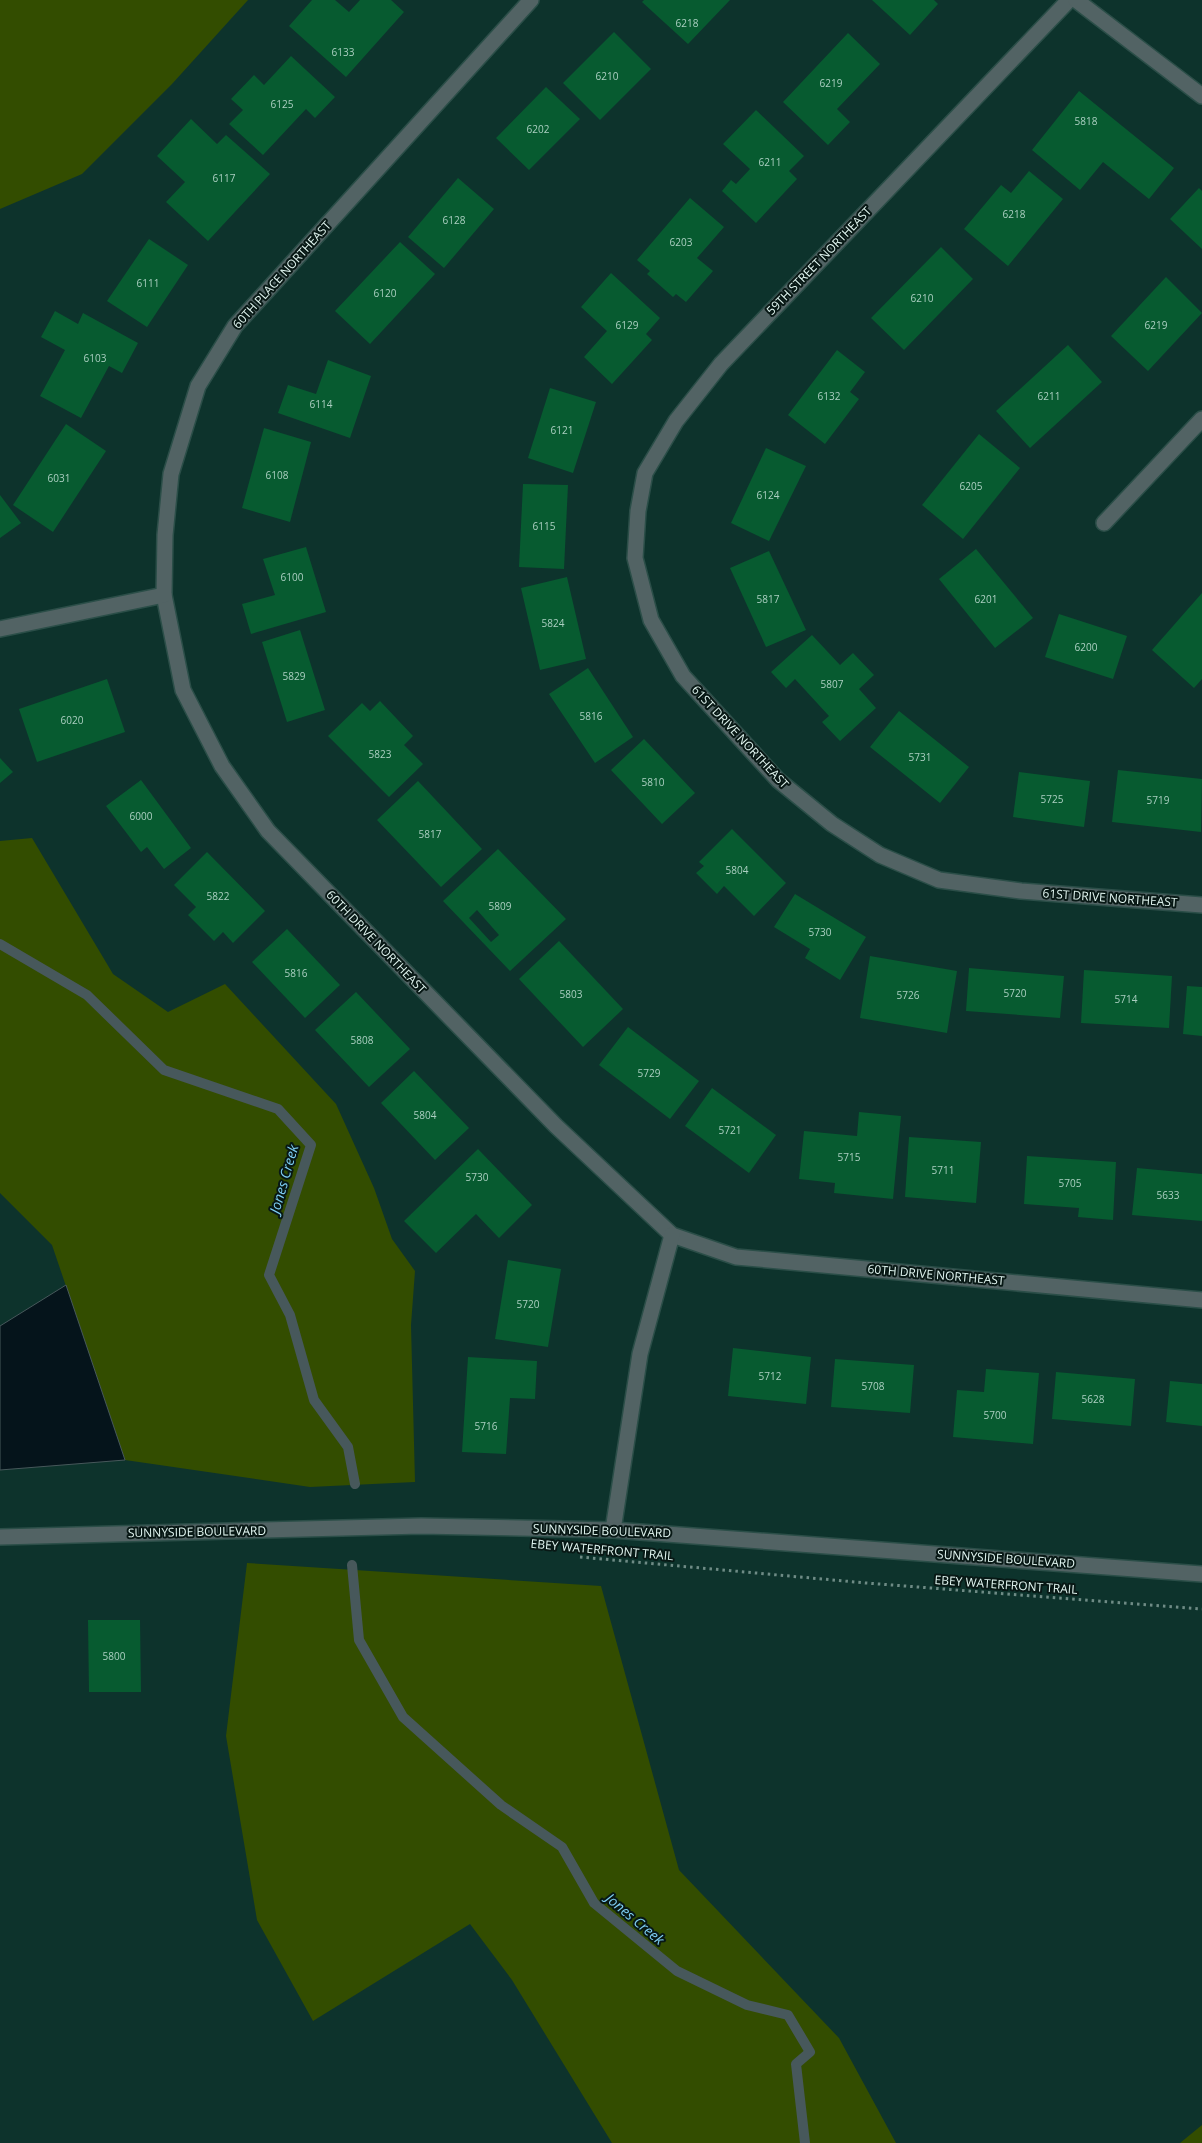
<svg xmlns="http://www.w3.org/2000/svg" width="1202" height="2143" viewBox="0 0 1202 2143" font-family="'Open Sans',sans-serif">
  <rect width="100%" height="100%" fill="#0d332c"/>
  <!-- green -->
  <g fill="#334d00">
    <polygon points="0,0 248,0 172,84 82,174 0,209"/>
    <polygon points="32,838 113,974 168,1012 225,984 336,1104 374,1188 392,1239 415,1271 411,1325 415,1482 310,1487 125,1460 52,1245 0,1193 0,841"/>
    <polygon points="247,1563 601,1586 679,1870 839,2038 896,2143 612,2143 512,1980 470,1924 313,2021 257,1920 226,1736"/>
    <polygon points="1202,2125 1202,2143 1180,2143"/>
  </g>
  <!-- water -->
  <polygon fill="#05141b" stroke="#47585b" points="66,1285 125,1460 0,1470 0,1326"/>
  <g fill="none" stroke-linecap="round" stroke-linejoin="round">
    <!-- stream -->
    <g stroke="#47585b" stroke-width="10">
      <polyline points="0,944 87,995 164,1070 278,1109 311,1145 269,1275 290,1315 314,1400 348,1447 355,1484"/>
      <polyline points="352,1565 359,1640 403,1717 501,1805 562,1847 594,1903 677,1971 747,2005 788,2015 810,2052 796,2064 805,2143"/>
    </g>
  </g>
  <!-- building -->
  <g fill="#075b30" fill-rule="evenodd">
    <polygon points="312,0 335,0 349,12 360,0 391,0 404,12 346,77 289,26"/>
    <polygon points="644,0 730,0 688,44 642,2"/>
    <polygon points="872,0 934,0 938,4 910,35"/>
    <polygon points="614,32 651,69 600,120 563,83"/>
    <polygon points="848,33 880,64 837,109 850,122 828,145 783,102"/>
    <polygon points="291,56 335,97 315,118 306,109 263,155 229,124 243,110 231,99 254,75 264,85"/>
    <polygon points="546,87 580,119 529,170 496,138"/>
    <polygon points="1079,91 1174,168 1149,199 1103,162 1080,190 1032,150"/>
    <polygon points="756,110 804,156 789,171 797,179 756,223 722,191 731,180 736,184 750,169 723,144"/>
    <polygon points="191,119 217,144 226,135 270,174 208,241 166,202 185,182 157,156"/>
    <polygon points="1029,171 1063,199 1008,266 964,229 1001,185 1011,193"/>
    <polygon points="458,178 494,209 444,268 408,237"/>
    <polygon points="1199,188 1202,191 1202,249 1170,219"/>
    <polygon points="690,198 724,227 697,258 713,271 686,302 676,294 673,297 647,274 650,271 637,260"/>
    <polygon points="149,239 188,265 147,327 107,301"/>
    <polygon points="400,242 435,274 370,344 335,311"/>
    <polygon points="941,247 973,279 904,350 871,318"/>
    <polygon points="611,273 660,318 646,334 652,340 612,384 584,357 607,331 581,307"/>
    <polygon points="1166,277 1202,313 1148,371 1111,336"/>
    <polygon points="55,311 78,324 83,313 138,343 122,373 109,366 81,418 40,396 65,350 41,337"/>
    <polygon points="1068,345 1102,382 1030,448 996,411"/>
    <polygon points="837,350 865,372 850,392 859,399 825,444 788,415"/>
    <polygon points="328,360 371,376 350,438 278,413 288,385 316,394"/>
    <polygon points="550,388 596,402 573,473 528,458"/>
    <polygon points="66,424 106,451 53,532 13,505"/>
    <polygon points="264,428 311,442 290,522 242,508"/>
    <polygon points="979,434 1020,468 963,539 922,505"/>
    <polygon points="766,448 806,466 769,541 731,523"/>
    <polygon points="523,484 568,485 564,569 519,567"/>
    <polygon points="0,495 21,523 0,538"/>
    <polygon points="306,547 326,612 251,634 242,604 275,595 263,559"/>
    <polygon points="976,549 1033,618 995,648 939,579"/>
    <polygon points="769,551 806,630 766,647 730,568"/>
    <polygon points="567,577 586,659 540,670 521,588"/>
    <polygon points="1202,593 1202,679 1194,688 1152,650"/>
    <polygon points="1059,614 1127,636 1113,679 1045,657"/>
    <polygon points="300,630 325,710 287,722 262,642"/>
    <polygon points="812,635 840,665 853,653 874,675 859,689 876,708 840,741 822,722 829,716 795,679 786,688 771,672"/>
    <polygon points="588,668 633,737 595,763 549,694"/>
    <polygon points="107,679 125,732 37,762 19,709"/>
    <polygon points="380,701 413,736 404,745 423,764 389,797 328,736 362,703 370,711"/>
    <polygon points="899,711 969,767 940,803 870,747"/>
    <polygon points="644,739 695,793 662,824 611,770"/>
    <polygon points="0,758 13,772 0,783"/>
    <polygon points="1118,770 1202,779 1201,832 1112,822"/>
    <polygon points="1019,772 1090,781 1084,827 1013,817"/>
    <polygon points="141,780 191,848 164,869 147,847 141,852 106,806"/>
    <polygon points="418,781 482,849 441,887 377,820"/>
    <polygon points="732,829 786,883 754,916 724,886 717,894 696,873 704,866 699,862"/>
    <path d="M498,849l68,70 -56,52 -67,-70zM477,910l22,25 -8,7 -22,-24z"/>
    <polygon points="207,852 265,911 233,943 223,932 214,941 188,915 196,907 174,885"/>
    <polygon points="795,894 866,937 840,980 805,958 810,949 774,927"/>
    <polygon points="287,929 340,985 305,1018 252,962"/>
    <polygon points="559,941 623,1009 583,1047 519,979"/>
    <polygon points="870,956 957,971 947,1033 860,1018"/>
    <polygon points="969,968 1064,976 1060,1018 966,1011"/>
    <polygon points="1084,970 1172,976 1169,1028 1081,1023"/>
    <polygon points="1187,986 1202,987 1202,1036 1183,1034"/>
    <polygon points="356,992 410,1049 369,1087 315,1030"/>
    <polygon points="628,1027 699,1081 670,1119 599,1065"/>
    <polygon points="414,1071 469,1128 435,1160 381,1103"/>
    <polygon points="712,1088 776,1135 749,1173 685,1126"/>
    <polygon points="859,1112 901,1116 893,1199 834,1193 835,1183 799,1179 804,1131 857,1136"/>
    <polygon points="909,1137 981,1142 976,1203 905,1197"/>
    <polygon points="478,1149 532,1205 499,1238 476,1214 436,1253 404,1221"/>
    <polygon points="1027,1156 1116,1162 1113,1220 1078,1217 1079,1208 1024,1204"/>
    <polygon points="1137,1168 1202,1174 1202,1221 1132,1215"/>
    <polygon points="508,1260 561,1269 548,1347 495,1339"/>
    <polygon points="733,1348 811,1357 806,1404 728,1396"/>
    <polygon points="468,1357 537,1361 535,1399 510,1398 506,1454 462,1452"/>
    <polygon points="835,1359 914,1365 910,1413 831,1407"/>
    <polygon points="986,1369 1039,1373 1033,1444 953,1437 957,1390 984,1392"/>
    <polygon points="1056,1372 1135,1379 1131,1426 1052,1419"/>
    <polygon points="1170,1381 1202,1384 1202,1426 1166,1422"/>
    <polygon points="88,1620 140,1620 141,1692 89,1692"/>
  </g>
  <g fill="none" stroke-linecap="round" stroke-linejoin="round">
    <defs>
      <g id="minor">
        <polyline points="1069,0 721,364 676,421 645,473 638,511 635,558 651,620 683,676 778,780 832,824 880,855 939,880 1021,891 1202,905"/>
        <polyline points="1076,0 1202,96"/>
        <polyline points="1104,523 1202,419"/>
        <polyline points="164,595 183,690 222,766 268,831 556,1126 672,1235 736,1257 1202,1300"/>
        <polyline points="0,629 164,595 165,535 171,474 198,386 235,326 531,0"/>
        <polyline points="613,1530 640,1354 672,1235"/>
        <polyline points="0,1537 421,1526 613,1530 1202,1574"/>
      </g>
    </defs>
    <!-- minor casing -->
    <use href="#minor" stroke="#2b4e48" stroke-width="18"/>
    <!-- path -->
    <polyline stroke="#6e8b85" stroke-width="3" stroke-dasharray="2.5 4" stroke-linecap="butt" points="580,1557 866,1583 1202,1609"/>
    <!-- minor -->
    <use href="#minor" stroke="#526364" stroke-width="15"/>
  </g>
  <g text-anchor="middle" stroke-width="4" stroke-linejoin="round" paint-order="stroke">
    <!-- number labels -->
    <g font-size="10" fill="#abcfc1">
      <text x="687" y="27">6218</text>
      <text x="343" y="56">6133</text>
      <text x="607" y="80">6210</text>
      <text x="831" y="87">6219</text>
      <text x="282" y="108">6125</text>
      <text x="1086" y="125">5818</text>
      <text x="538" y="133">6202</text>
      <text x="770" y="166">6211</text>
      <text x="224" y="182">6117</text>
      <text x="1014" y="218">6218</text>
      <text x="454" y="224">6128</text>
      <text x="681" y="246">6203</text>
      <text x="148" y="287">6111</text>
      <text x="385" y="297">6120</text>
      <text x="922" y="302">6210</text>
      <text x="627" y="329">6129</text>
      <text x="1156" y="329">6219</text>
      <text x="95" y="362">6103</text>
      <text x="829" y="400">6132</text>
      <text x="1049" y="400">6211</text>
      <text x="321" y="408">6114</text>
      <text x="562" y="434">6121</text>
      <text x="277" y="479">6108</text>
      <text x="59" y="482">6031</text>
      <text x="971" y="490">6205</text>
      <text x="768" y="499">6124</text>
      <text x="544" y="530">6115</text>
      <text x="292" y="581">6100</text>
      <text x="768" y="603">5817</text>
      <text x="986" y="603">6201</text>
      <text x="553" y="627">5824</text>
      <text x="1086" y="651">6200</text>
      <text x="294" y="680">5829</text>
      <text x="832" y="688">5807</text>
      <text x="591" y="720">5816</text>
      <text x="72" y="724">6020</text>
      <text x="380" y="758">5823</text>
      <text x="920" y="761">5731</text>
      <text x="653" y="786">5810</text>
      <text x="1052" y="803">5725</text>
      <text x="1158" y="804">5719</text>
      <text x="141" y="820">6000</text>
      <text x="430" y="838">5817</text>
      <text x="737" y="874">5804</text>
      <text x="218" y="900">5822</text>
      <text x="500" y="910">5809</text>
      <text x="820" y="936">5730</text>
      <text x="296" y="977">5816</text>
      <text x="1015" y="997">5720</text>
      <text x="571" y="998">5803</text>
      <text x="908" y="999">5726</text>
      <text x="1126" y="1003">5714</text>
      <text x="362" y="1044">5808</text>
      <text x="649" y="1077">5729</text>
      <text x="425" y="1119">5804</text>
      <text x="730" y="1134">5721</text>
      <text x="849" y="1161">5715</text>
      <text x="943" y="1174">5711</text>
      <text x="477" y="1181">5730</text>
      <text x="1070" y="1187">5705</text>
      <text x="1168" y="1199">5633</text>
      <text x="528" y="1308">5720</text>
      <text x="770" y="1380">5712</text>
      <text x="873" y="1390">5708</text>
      <text x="1093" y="1403">5628</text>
      <text x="995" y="1419">5700</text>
      <text x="486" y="1430">5716</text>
      <text x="114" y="1660">5800</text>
    </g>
    <!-- street labels -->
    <g font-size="12" fill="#e2f6f1" stroke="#081815">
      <text transform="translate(819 261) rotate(-46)" y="4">59TH STREET NORTHEAST</text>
      <text transform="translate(282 275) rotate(-48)" y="4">60TH PLACE NORTHEAST</text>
      <text transform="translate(740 737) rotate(47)" y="4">61ST DRIVE NORTHEAST</text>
      <text transform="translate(1110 898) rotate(4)" y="4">61ST DRIVE NORTHEAST</text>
      <text transform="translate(376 942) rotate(46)" y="4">60TH DRIVE NORTHEAST</text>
      <text transform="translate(936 1275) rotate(5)" y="4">60TH DRIVE NORTHEAST</text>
      <text transform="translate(602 1531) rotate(2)" y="4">SUNNYSIDE BOULEVARD</text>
      <text transform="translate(197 1532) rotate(-1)" y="4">SUNNYSIDE BOULEVARD</text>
      <text transform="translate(602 1550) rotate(5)" y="4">EBEY WATERFRONT TRAIL</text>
      <text transform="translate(1006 1559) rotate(4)" y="4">SUNNYSIDE BOULEVARD</text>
      <text transform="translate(1006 1585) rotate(4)" y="4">EBEY WATERFRONT TRAIL</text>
    </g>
    <!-- water labels -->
    <g font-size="14" font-style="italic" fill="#7ecef3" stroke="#081815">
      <text transform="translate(284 1179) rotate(-74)" y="5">Jones Creek</text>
      <text transform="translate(635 1919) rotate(40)" y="5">Jones Creek</text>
    </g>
  </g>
</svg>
